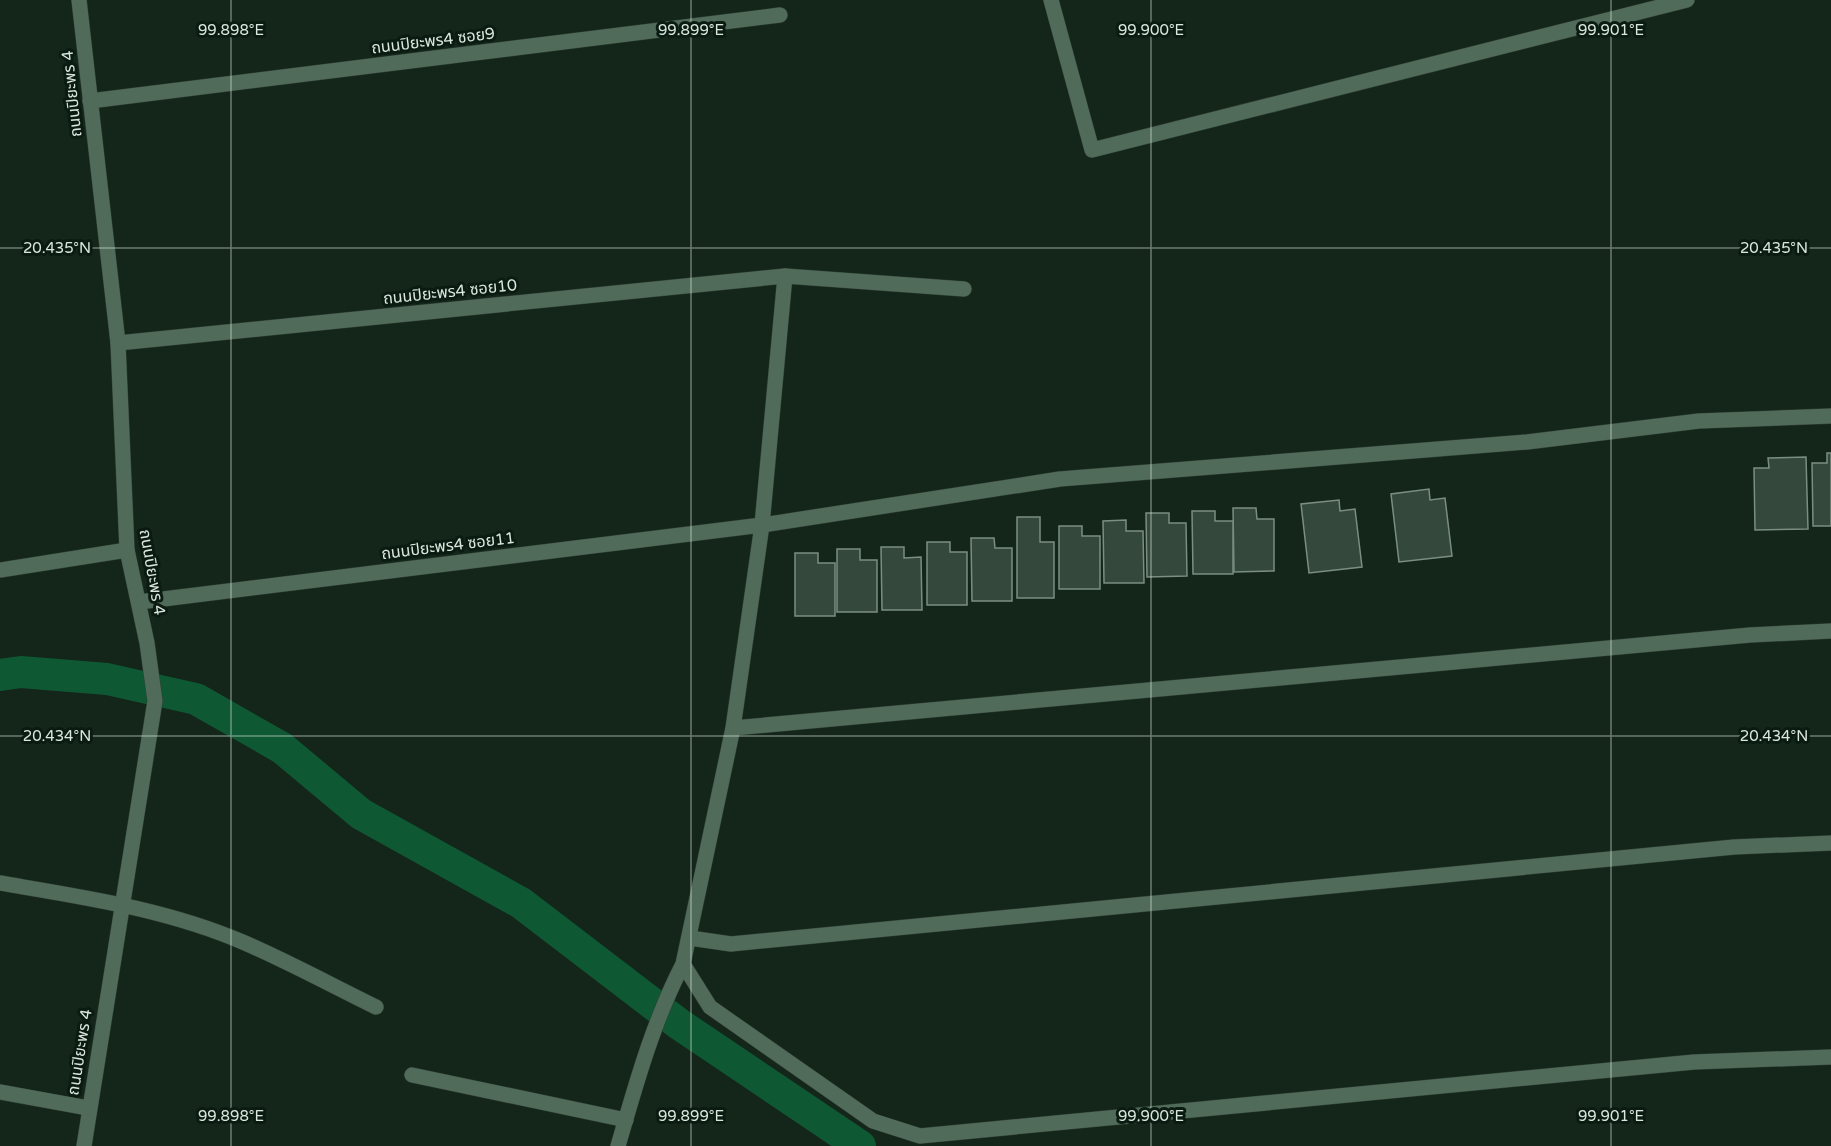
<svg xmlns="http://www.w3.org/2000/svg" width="1831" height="1146" viewBox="0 0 1831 1146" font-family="'Varela Round','Noto Sans Thai',sans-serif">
  <rect width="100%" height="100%" fill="#14251a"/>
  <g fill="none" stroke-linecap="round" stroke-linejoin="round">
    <!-- canal -->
    <polyline stroke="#0e5834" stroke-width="32" points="0,675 21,672 107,679 196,699 282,748 361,814 521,903 679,1024 860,1146"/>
  </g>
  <!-- building -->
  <g fill="#35483c" stroke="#7a8f81" stroke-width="1.5">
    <polygon points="1827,453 1831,453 1831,526 1813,526 1812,463 1827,463"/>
    <polygon points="1806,457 1808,529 1755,530 1754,468 1769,468 1768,458"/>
    <polygon points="1429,489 1430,500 1445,498 1452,556 1399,562 1391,494"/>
    <polygon points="1339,500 1340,511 1355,509 1362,567 1309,573 1301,504"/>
    <polygon points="1233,508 1256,508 1257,519 1274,519 1274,571 1234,572"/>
    <polygon points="1192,511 1215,511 1215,521 1233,521 1233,574 1193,574"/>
    <polygon points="1146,513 1169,513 1169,523 1186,523 1187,576 1147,577"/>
    <polygon points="1017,517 1040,517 1040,542 1054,542 1054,598 1017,598"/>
    <polygon points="1126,520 1126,531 1143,531 1144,583 1104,583 1103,521"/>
    <polygon points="1059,526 1082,526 1082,536 1100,536 1100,589 1059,589"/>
    <polygon points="971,538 994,538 995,548 1012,548 1012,601 972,601"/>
    <polygon points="927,542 950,542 950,552 967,552 967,605 927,605"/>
    <polygon points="881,547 904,547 904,558 921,557 922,610 882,610"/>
    <polygon points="837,549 860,549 860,560 877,560 877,612 837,612"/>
    <polygon points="795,553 818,553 818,563 835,563 835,616 795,616"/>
  </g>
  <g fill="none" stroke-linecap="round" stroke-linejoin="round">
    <defs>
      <g id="street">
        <polyline points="79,0 118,343 127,550 147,643 155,701 84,1146"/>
        <polyline points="1051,0 1092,150 1687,0"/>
        <polyline points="90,101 780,15"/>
        <polyline points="118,343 785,276 964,289"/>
        <polyline points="0,570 127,550"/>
        <polyline points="139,602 762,525 1060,479 1527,442 1699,421 1831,416"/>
        <polyline points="733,728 1750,635 1831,631"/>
        <path d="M0,883c82,14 167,26 245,60 44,19 88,43 131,64"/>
        <polyline points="690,938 731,944 1734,847 1831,843"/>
        <polyline points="683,964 710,1007 873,1121 920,1136 1694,1062 1831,1057"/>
        <polyline points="412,1075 626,1120"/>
        <polyline points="0,1092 88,1108"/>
        <path d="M618,1146c18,-62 35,-124 65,-182l50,-236 29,-203 23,-249"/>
      </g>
    </defs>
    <!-- street casing -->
    <use href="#street" stroke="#304035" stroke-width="16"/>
    <!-- street -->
    <use href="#street" stroke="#516b5a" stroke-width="15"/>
  </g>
  <!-- ticks -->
  <path fill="none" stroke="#dbe6de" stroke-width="1.5" stroke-opacity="0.45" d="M231,0v1146M691,0v1146M1151,0v1146M1611,0v1146M0,248h1831M0,736h1831"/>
  <g text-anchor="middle" stroke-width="6" stroke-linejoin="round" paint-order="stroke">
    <!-- street labels -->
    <g font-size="16" fill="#dbe6de" stroke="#0a1c11">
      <text transform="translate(433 40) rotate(-7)" y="6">ถนนปิยะพร4 ซอย9</text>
      <text transform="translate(71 94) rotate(-96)" y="6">ถนนปิยะพร 4</text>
      <text transform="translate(450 291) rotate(-6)" y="6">ถนนปิยะพร4 ซอย10</text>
      <text transform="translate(448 545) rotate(-7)" y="6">ถนนปิยะพร4 ซอย11</text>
      <text transform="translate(153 572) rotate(80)" y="6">ถนนปิยะพร 4</text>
      <text transform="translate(79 1052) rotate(-81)" y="6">ถนนปิยะพร 4</text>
    </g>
  </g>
  <g font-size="15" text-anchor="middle" fill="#dbe6de" stroke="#0a1c11" stroke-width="6" stroke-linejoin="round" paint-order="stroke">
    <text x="231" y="35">99.898°E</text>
    <text x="691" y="35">99.899°E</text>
    <text x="1151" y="35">99.900°E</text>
    <text x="1611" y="35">99.901°E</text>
    <text x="57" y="253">20.435°N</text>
    <text x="1774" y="253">20.435°N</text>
    <text x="57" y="741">20.434°N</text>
    <text x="1774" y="741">20.434°N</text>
    <text x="231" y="1121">99.898°E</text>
    <text x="691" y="1121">99.899°E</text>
    <text x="1151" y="1121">99.900°E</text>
    <text x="1611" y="1121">99.901°E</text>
  </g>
</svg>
